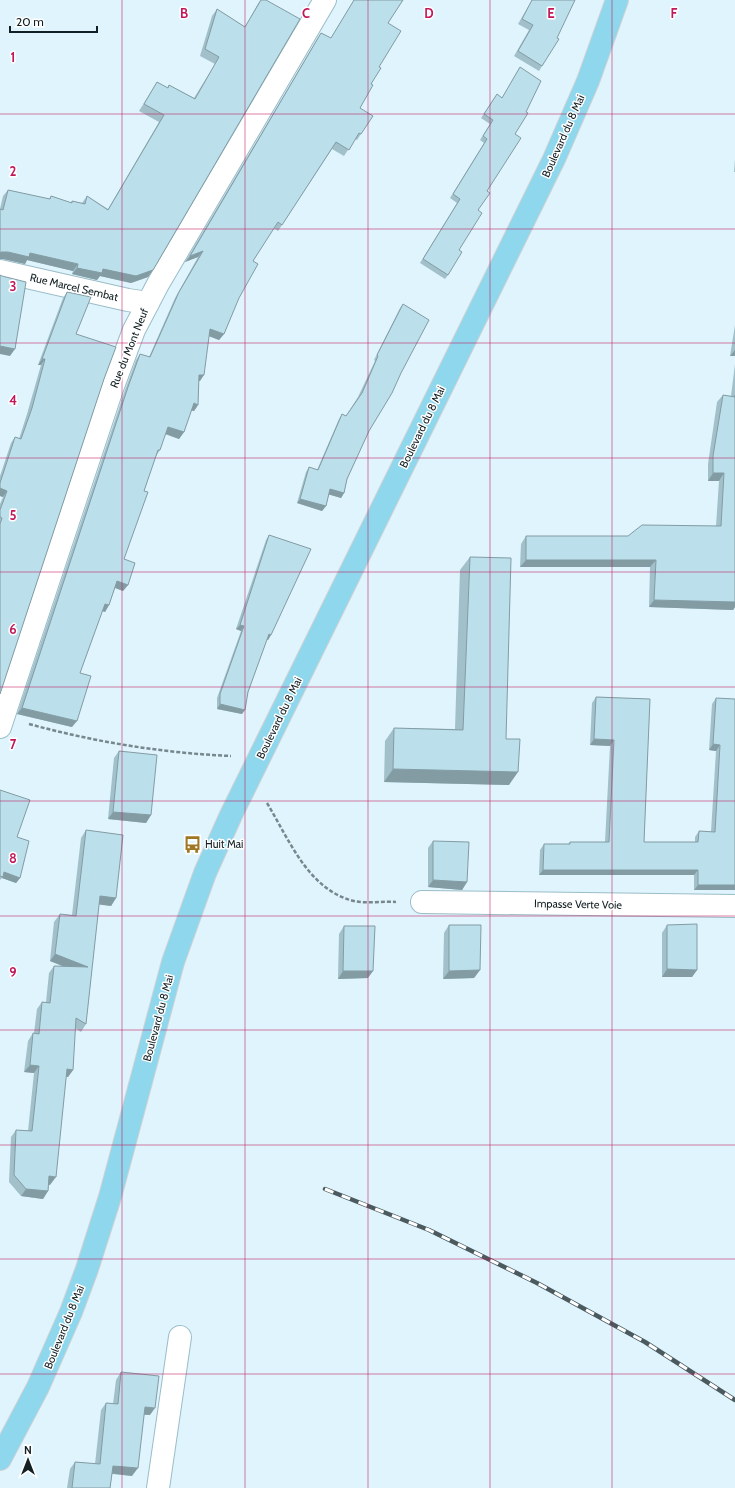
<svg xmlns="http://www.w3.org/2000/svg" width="735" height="1488" viewBox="0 0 735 1488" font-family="Cabin,sans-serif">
  <rect width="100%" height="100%" fill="#dff4fc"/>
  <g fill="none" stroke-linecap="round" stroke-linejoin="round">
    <defs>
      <g id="minor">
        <polyline points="0,271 128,300 148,303"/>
        <polyline points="0,727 112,389 134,330 158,284 325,0"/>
        <polyline points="422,902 735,906"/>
        <polyline points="158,1488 180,1337"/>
      </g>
      <polyline id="major" points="0,1459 38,1387 71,1312 87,1269 110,1197 173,962 205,873 231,815 554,159 588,81 617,0"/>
    </defs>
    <!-- minor casing -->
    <use href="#minor" stroke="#9abdc8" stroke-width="24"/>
    <!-- major casing -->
    <use href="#major" stroke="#d0d2d3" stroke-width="24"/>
    <!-- path -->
    <g stroke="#76878d" stroke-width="2.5" stroke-dasharray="4 2" stroke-linecap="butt">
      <path d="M29,724c66,18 133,29 202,32"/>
      <path d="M267,803c22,36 41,87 87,98 13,3 29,0 42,1"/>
    </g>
    <!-- minor -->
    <use href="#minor" stroke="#fff" stroke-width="22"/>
    <!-- major -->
    <use href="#major" stroke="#8ed7ec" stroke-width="22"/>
    <defs>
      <polyline id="rail" points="325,1189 429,1230 537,1283 645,1342 735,1400"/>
    </defs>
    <!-- rail casing -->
    <use href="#rail" stroke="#4b5a5f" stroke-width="4.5"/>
    <!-- rail -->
    <use href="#rail" stroke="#fff" stroke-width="3" stroke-dasharray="9" stroke-linecap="butt"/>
  </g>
  <!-- wall -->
  <g fill="#a1c0ca">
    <polygon points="260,0 153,270 148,277 131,283 100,276 97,280 72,274 73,271 27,260 25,264 3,259 0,259 0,209 3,196 8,190 49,199 51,196 71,203 72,201 82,203 87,196 108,209 159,122 139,111 157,82 167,88 169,85 194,98 215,64 200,56 212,16 217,9 245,27"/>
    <polygon points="354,0 403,0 388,23 379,67 360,108 361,134 357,140 355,139 344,156 332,149 278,231 274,228 253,261 224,334 219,340 209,336 200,381 199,381 198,405 194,411 191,410 184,432 179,439 165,434 160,450 156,456 144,491 124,559 128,585 123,591 115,588 109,605 105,612 102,611 80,673 72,727 17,714 124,393 136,360 140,354 149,357 175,298 198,257 185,262 317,39 321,33 331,38"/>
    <polygon points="532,0 575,0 542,66 539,71 514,56 529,30 518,24"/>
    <polygon points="520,67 515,134 459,250 448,275 445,279 420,263 457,203 450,198 484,143 480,140 490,124 481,118 497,94 502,98"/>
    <polygon points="735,159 735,172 734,172"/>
    <polygon points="67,292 76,334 104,379 0,694 0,504 3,497 0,496 0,476 11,443 15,437 19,439 27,414 41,365 38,365 63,298"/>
    <polygon points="403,304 369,431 347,479 344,493 341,498 329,494 326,506 322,511 297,503 306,472 309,467 317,470 339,419 342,414 346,416 358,397 375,361 374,360 400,308"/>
    <polygon points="735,325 735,356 730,356"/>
    <polygon points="735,364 735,607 733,610 649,607 650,567 520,567 521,544 526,536 628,536 716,526 719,481 708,481 708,464 717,402 723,395 731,396"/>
    <polygon points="269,535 271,635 268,640 267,639 248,692 242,714 217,709 217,698 241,631 236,629 266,540"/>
    <polygon points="470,557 506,739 509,785 384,782 385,741 394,728 455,729 460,570"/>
    <polygon points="596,697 650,699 644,842 695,842 695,837 699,831 711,832 716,751 709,750 712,704 716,698 735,890 694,890 694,875 539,875 540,850 544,844 568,844 570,842 605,842 610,746 590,745 592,703"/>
    <polygon points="119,751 151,815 146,823 108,819 114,758"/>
    <polygon points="0,790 17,837 20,878 16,883 2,878 0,880"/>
    <polygon points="86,830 116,898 111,906 99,904 86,1024 81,1032 75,1028 73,1070 68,1077 66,1077 50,1185 49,1184 48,1191 43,1199 21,1196 9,1182 11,1137 16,1130 28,1131 34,1073 24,1072 28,1041 33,1033 34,1033 37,1009 42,1002 46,1002 49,973 54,966 62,966 50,961 54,922 60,914 72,915 81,838"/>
    <polygon points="433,841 467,882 462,890 428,887 428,848"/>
    <polygon points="449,925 480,970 474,978 443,979 444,933"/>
    <polygon points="667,925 697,970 692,977 662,977 662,933"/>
    <polygon points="344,926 368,978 338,979 339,934"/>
    <polygon points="121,1372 150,1415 144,1415 132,1476 112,1474 110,1488 67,1488 70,1469 75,1462 95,1464 101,1410 106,1403 113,1404 116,1380"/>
  </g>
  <!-- shaded-wall -->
  <g fill="#839ca4">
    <polygon points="203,251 198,257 185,262 190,256"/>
    <polygon points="1,252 30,253 78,264 73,271 27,260 25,264 3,259 0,259 0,253"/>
    <polygon points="77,268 103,269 153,270 148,277 131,283 100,276 97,280 72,274"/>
    <polygon points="210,329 224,334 219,340 206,335"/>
    <polygon points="0,346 15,349 10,356 0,354"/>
    <polygon points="735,350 735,356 730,356"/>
    <polygon points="42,359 45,359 41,365 38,365"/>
    <polygon points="199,375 204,375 200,381 194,381"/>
    <polygon points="194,403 198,405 194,411 189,410"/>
    <polygon points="168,427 184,432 179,439 163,433"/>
    <polygon points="713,473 724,473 719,481 708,481"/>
    <polygon points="0,488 7,491 3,497 0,496"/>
    <polygon points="330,489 344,493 341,498 327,494"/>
    <polygon points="300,499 326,506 322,511 297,503"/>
    <polygon points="526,560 656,560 650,567 520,567"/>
    <polygon points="117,581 128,585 123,591 113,587"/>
    <polygon points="654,600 735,602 735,607 733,610 649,607"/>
    <polygon points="105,604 109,605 105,612 100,610"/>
    <polygon points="240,625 244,626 241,631 236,629"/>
    <polygon points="269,634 271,635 268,640 266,639"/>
    <polygon points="220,704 245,710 242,714 217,709"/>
    <polygon points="22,708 77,721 72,727 17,714"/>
    <polygon points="594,739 614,740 610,746 590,745"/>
    <polygon points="713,744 720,745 716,751 709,750"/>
    <polygon points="393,769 518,772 509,785 384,782"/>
    <polygon points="113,812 151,815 146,823 108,819"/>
    <polygon points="543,870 698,870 694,875 539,875"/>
    <polygon points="4,872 20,878 16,883 2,878"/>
    <polygon points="433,880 467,882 462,890 428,887"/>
    <polygon points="698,885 735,885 735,890 694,890"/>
    <polygon points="100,896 116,898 111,906 95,904"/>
    <polygon points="55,954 88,967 83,974 50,961"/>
    <polygon points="667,969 697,970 692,977 662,977"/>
    <polygon points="480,970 474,978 443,979 449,971"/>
    <polygon points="343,971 373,971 368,978 338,979"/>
    <polygon points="30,1065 39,1066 34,1073 24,1072"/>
    <polygon points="67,1069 73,1070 68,1077 61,1076"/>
    <polygon points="49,1176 56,1177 50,1185 44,1184"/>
    <polygon points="26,1189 48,1191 43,1199 21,1196"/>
    <polygon points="145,1407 155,1408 150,1415 140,1414"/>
    <polygon points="113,1466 138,1468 132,1476 108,1473"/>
  </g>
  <!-- building -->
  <g fill="#bbdfeb" stroke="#839ca4">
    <polygon points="261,0 266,0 300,19 153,270 136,276 103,269 102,273 77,268 78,264 30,253 29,257 8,252 1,252 0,253 0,209 3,210 8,190 50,199 51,196 72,203 72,201 85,204 87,196 108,210 164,115 144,104 157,82 168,88 169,85 195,99 219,57 205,49 217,9 245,27"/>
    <polygon points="354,0 403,0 388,23 401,31 379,67 381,68 371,84 373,85 360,108 373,116 361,134 359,133 349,150 336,142 282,225 278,222 253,261 258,264 239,298 224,334 210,329 204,375 199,375 198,405 194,403 184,432 168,427 160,450 158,450 144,491 148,492 124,559 135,563 128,585 117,581 109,605 105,604 80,673 91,676 77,721 22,708 128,387 140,354 150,357 179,292 203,251 190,256 321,33 331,38"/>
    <polygon points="532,0 575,0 557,38 559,39 542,66 518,51 533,25 522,19"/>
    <polygon points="520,67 541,81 526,112 528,113 515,134 521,138 487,191 490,193 478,210 482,213 459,250 462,252 448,275 423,259 460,199 453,194 487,139 483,136 493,120 484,114 497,94 502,98"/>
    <polygon points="0,275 2,276 26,282 15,349 0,346"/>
    <polygon points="67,292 91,297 76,334 116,347 104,379 0,694 0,524 2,518 0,517 0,510 7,491 0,488 0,483 15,437 21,439 32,408 45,359 42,359"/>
    <polygon points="403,304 429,320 401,373 392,393 369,431 347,479 344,493 330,489 326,506 300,499 309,467 318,470 342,414 346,416 362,393 378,356 377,355"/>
    <polygon points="723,395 735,397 735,395 735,602 654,600 656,560 526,560 526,536 628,536 642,525 721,526 724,473 713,473 713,456"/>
    <polygon points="269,535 311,549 271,635 269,634 248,692 245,710 220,704 220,694 244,626 240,625"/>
    <polygon points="470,557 511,558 506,739 520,739 518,772 393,769 394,728 463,730"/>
    <polygon points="596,697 650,699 644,842 698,842 699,831 715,832 720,745 713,744 716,698 735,699 735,885 698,885 698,870 543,870 544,844 570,844 570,842 609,842 614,740 594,739"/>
    <polygon points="119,751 157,755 151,815 113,812"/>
    <polygon points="0,790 30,800 17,837 29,841 20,878 4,872 3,877 0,876"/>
    <polygon points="86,830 123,835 116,898 100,896 86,1024 76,1018 73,1070 67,1069 56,1177 49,1176 48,1191 26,1189 14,1175 16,1130 32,1131 39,1066 30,1065 33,1033 39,1034 42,1002 50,1003 54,966 88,967 55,954 60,914 76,916"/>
    <polygon points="433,841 469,842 467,882 433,880"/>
    <polygon points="697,924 697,970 667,969 667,925"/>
    <polygon points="449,925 481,925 480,970 449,971"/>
    <polygon points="344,926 375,926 373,971 343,971"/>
    <polygon points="121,1372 159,1376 155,1408 145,1407 138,1468 113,1466 110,1488 72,1488 75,1462 100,1464 106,1403 118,1404"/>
  </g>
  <!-- grid -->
  <path fill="none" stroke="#c2185b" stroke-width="1" stroke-opacity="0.55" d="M122,0v1488M245,0v1488M368,0v1488M490,0v1488M612,0v1488M0,114h735M0,229h735M0,343h735M0,458h735M0,572h735M0,687h735M0,801h735M0,916h735M0,1030h735M0,1145h735M0,1259h735M0,1374h735"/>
  <!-- icons -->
  <defs>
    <symbol id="bus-bare" viewBox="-9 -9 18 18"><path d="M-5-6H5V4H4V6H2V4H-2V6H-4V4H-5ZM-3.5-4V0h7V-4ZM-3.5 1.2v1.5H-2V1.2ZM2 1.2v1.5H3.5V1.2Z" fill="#9f7624" stroke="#fff" stroke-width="2.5" paint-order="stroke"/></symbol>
  </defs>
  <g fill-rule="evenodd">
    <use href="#bus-bare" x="180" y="832" width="25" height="25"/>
  </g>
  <g text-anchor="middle" stroke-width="3" stroke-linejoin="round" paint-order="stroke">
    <!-- street labels -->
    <g font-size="11" fill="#121f23" stroke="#fff">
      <text transform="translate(563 136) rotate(-66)" y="4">Boulevard du 8 Mai</text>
      <text transform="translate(74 287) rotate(13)" y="4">Rue Marcel Sembat</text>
      <text transform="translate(129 348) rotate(-68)" y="4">Rue du Mont Neuf</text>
      <text transform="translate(422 427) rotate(-64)" y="4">Boulevard du 8 Mai</text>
      <text transform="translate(279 718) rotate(-64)" y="4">Boulevard du 8 Mai</text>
      <text transform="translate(578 904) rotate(1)" y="4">Impasse Verte Voie</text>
      <text transform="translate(158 1018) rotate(-75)" y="4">Boulevard du 8 Mai</text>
      <text transform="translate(64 1327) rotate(-68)" y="4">Boulevard du 8 Mai</text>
    </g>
    <!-- poi labels -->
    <g font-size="11" fill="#121f23" stroke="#fff" text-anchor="start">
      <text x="205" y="848">Huit Mai</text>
    </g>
  </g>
  <g font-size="13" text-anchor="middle" font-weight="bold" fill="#c2185b" stroke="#fff" stroke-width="3" stroke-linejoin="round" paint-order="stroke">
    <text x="184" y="18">B</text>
    <text x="306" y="18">C</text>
    <text x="429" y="18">D</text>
    <text x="551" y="18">E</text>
    <text x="674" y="18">F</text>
    <text x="13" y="62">1</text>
    <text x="13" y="176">2</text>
    <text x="13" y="291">3</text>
    <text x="13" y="405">4</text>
    <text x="13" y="520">5</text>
    <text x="13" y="634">6</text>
    <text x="13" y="749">7</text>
    <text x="13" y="863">8</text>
    <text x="13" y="977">9</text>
  </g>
  <!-- north arrow -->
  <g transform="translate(28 1460)" stroke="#ffffff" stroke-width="3" paint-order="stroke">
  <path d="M0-3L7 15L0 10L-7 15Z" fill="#121f23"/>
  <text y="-6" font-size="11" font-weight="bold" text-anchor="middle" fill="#121f23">N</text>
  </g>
  <!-- scale -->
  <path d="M10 26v6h87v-6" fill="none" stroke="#121f23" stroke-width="2"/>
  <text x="16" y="26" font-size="12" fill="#121f23" stroke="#ffffff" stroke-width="3" paint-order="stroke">20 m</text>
</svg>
